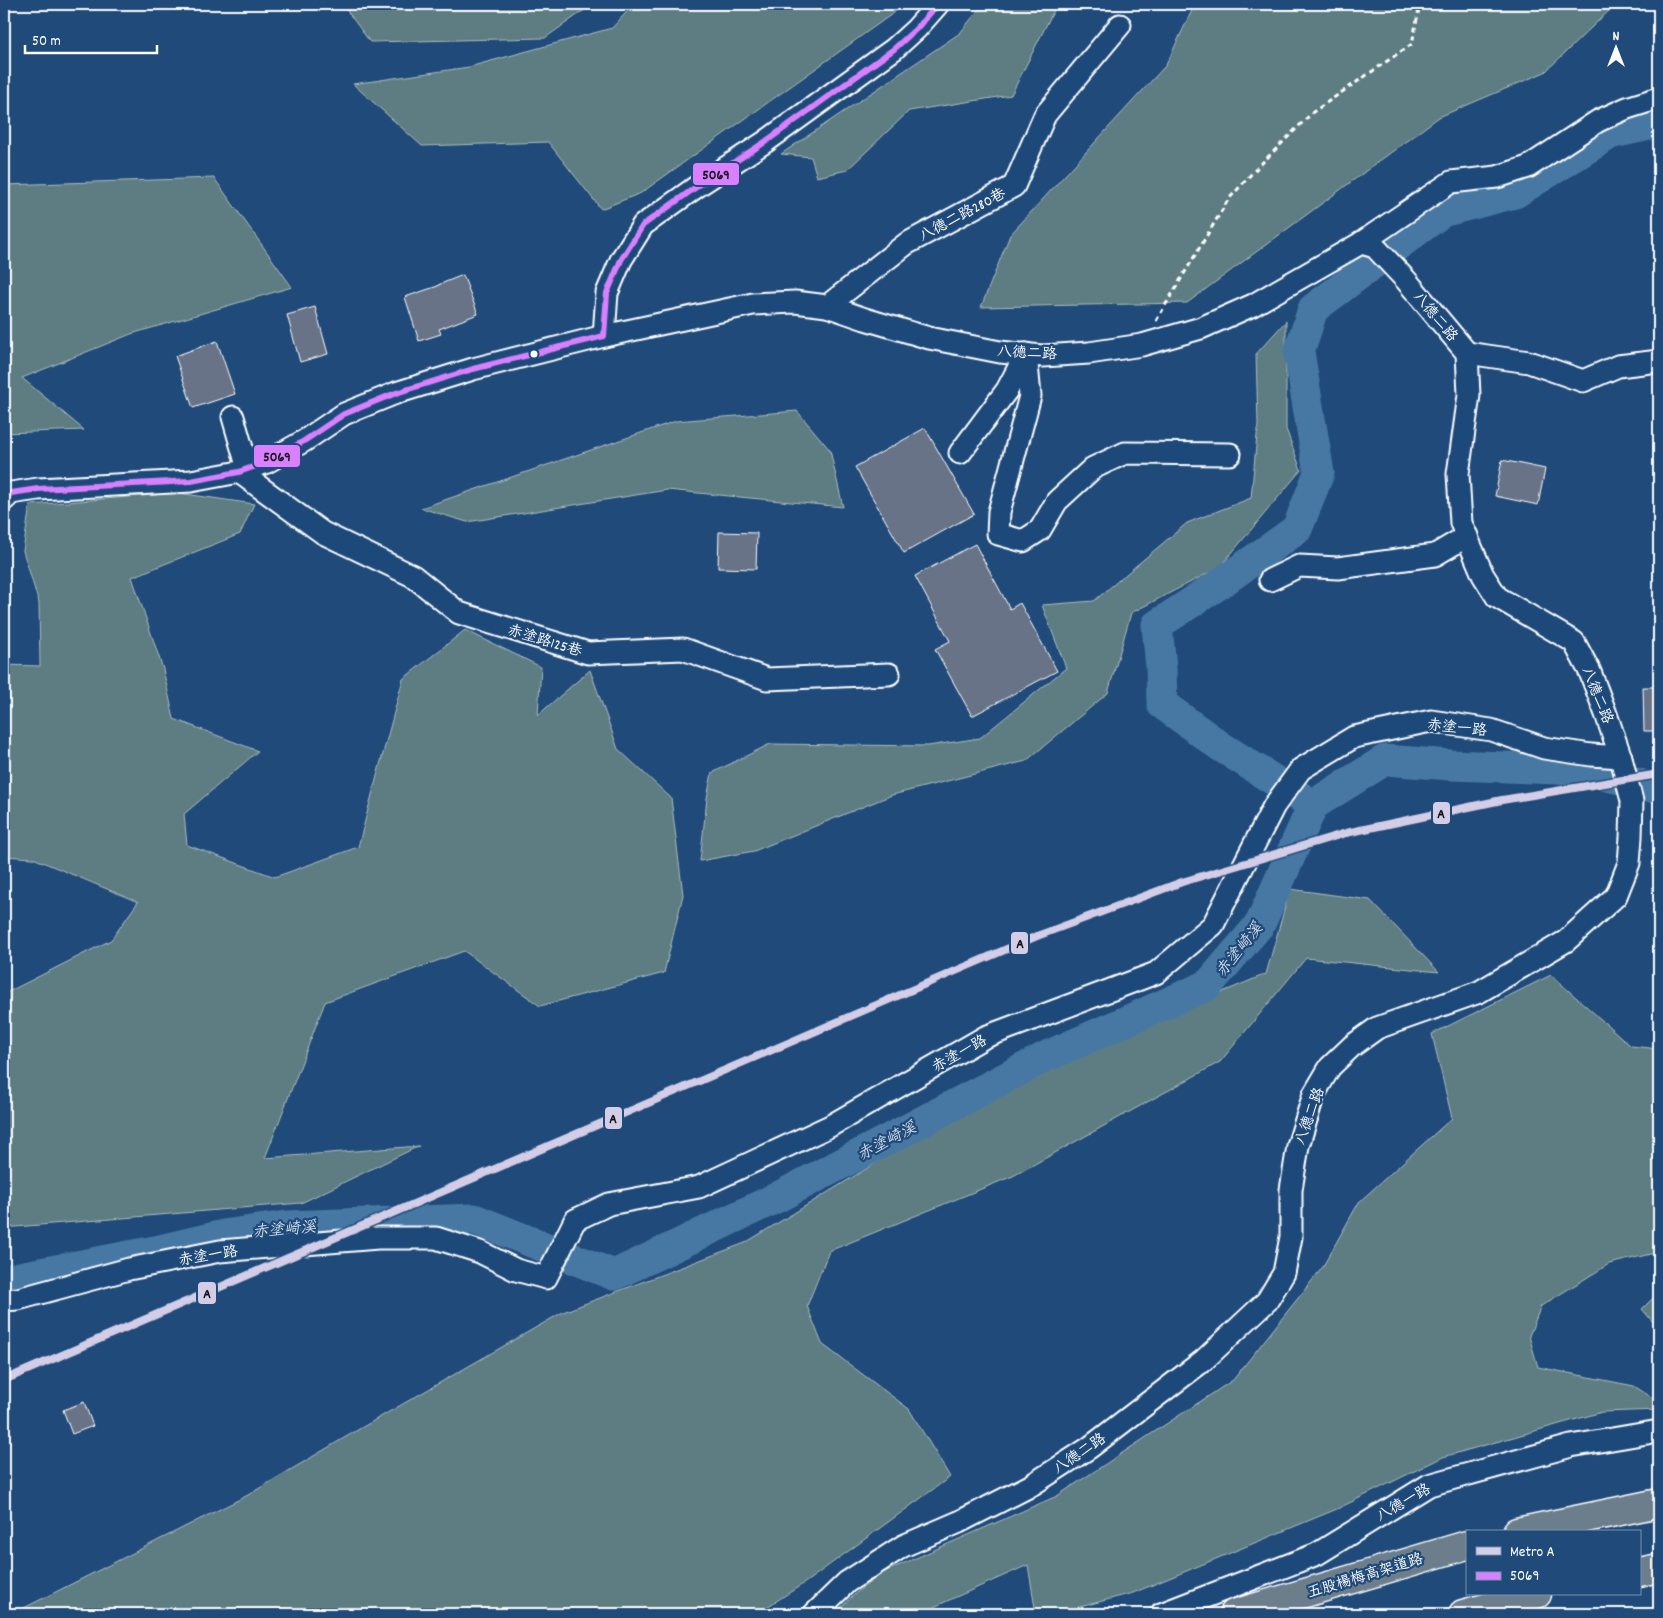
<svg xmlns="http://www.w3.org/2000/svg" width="1663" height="1618" viewBox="0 0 1663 1618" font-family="Dekko,'LXGW WenKai TC',sans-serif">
  <rect width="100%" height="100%" fill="#1f4a7a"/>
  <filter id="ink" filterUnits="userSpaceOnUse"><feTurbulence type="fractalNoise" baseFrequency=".02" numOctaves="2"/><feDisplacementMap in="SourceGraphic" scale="10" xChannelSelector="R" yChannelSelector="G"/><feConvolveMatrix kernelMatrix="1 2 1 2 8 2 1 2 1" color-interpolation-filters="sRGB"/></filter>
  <g filter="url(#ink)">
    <!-- green -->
    <g fill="#5d7d82" stroke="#aebec0">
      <polygon points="342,4 593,4 545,38 370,42"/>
      <polygon points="634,4 900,4 895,12 641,193 601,209 548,142 422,146 353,84 469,67 612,28"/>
      <polygon points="983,4 1057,4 1011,95 909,111 847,170 817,177 811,157 781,154 960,33"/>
      <polygon points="1195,4 1616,4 1545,72 1439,117 1187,303 981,307 1010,235 1166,65"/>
      <polygon points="214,178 292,287 131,334 22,378 84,430 4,433 4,185"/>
      <polygon points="1286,321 1286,429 1301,470 1220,567 1131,613 1108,693 1026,761 892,795 754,851 700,861 707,798 712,773 770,744 928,746 980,738 1066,668 1042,605 1094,601 1187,523 1251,498 1258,425 1256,354"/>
      <polygon points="797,411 830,450 843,507 667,490 467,522 421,508 676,421"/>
      <polygon points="1659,452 1659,607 1656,457"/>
      <polygon points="178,493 254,504 240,534 132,577 163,669 174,719 258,751 184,814 187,845 275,877 358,847 403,679 465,630 541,667 538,715 590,670 618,749 671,798 683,895 664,973 540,1006 464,951 325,1002 265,1158 419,1146 301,1203 4,1228 4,994 111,940 138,902 33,858 4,856 4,665 40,666 39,603 23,551 30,505"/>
      <polygon points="1290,889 1370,900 1439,972 1306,958 1220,1062 1013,1176 829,1251 807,1306 822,1344 909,1409 950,1477 806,1582 756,1614 12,1614 248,1495 361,1428 563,1312 745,1243 866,1169 996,1086 1266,974"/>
      <polygon points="1551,975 1631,1046 1659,1049 1659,1252 1609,1264 1541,1306 1529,1336 1538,1367 1634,1386 1659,1402 1659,1410 1602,1412 1443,1457 1337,1509 1133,1593 1053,1614 1036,1614 1028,1565 918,1614 834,1614 857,1592 884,1572 1057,1496 1233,1380 1322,1268 1359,1202 1452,1118 1432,1034"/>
      <polygon points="1659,1292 1659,1329 1642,1309"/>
    </g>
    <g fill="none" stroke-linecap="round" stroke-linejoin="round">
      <!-- river -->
      <g stroke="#4678a3" stroke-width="31">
        <polyline points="1313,805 1220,746 1162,704 1161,667 1157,625 1218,585 1297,529 1319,473 1299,352 1313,309 1442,212 1515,193 1610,134 1659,123"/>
        <polyline points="4,1280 155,1251 223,1235 287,1226 474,1219 614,1275 778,1197 1047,1056 1208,985 1260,924 1313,805 1385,760 1451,765 1584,770 1659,789"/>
      </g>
    </g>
    <!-- building -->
    <g fill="#687387" stroke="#fff">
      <polygon points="463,275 478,314 439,329 441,334 419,341 405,297 438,286 438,285"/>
      <polygon points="315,307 328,354 300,362 287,315"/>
      <polygon points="217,341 235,394 193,408 175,356"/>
      <polygon points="925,428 974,514 904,553 855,467"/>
      <polygon points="1502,460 1545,469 1538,505 1495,496"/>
      <polygon points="719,532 757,533 756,569 718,568"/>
      <polygon points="975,544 1010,609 1020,603 1057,671 972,716 935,649 950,641 915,576"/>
      <polygon points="1643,687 1659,687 1659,731 1644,731"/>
      <polygon points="84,1402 93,1426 72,1434 63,1410"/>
    </g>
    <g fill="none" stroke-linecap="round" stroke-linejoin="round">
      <defs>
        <g id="minor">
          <polyline points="1361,243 1451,182 1497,177 1528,167 1598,121 1627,108 1659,98"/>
          <polyline points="827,306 906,244 1014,186 1045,115 1120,25"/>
          <polyline points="604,336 607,293 621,260 643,225 699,185 765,142 894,49 916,29 938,4"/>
          <polyline points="1467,353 1529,362 1583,381 1618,366 1659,361"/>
          <polyline points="1026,354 1030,396 999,512 998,534 1023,541 1040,530 1057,501 1093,468 1125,453 1230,454"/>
          <polyline points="233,417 248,469"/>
          <polyline points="960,453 1007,390 1026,354"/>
          <polyline points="239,472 323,533 413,576 459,613 588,653 683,649 767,679 889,674"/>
          <polyline points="4,500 11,493 38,489 191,481 239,472 267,462 304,441 344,414 396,393 473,369 604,336 753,304 795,302 827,306 865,319 929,338 1000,352 1043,356 1089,353 1142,345 1201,328 1253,305 1361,243 1375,247 1406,280 1467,353 1469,395 1458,474 1461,523 1483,575 1497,597 1574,642 1590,672 1606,714 1621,758 1632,801 1631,837 1629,863 1616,896 1566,941 1479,992 1377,1028 1352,1046 1330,1067 1314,1094 1298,1146 1291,1190 1291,1237 1284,1273 1267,1301 1204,1360 1089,1448 1030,1486 959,1522 903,1546 847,1582 814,1614"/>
          <polyline points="1270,580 1299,566 1338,568 1435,555 1467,536"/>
          <polyline points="4,1300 18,1299 129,1269 220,1251 378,1238 436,1238 480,1252 516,1270 546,1278 575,1220 609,1204 699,1187 830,1126 985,1037 1156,973 1213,925 1274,806 1301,769 1354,737 1431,721 1491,730 1544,748 1591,755 1621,757"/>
          <polyline points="1161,1614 1317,1554 1429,1485 1571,1446 1659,1431"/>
        </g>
        <g id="highway">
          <polyline points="1517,1532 1659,1503"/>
          <polyline points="1639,1572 1659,1568"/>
          <polyline points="1234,1614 1467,1545"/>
          <polyline points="1463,1614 1537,1594"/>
        </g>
      </defs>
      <!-- minor casing -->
      <use href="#minor" stroke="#fff" stroke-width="25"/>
      <!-- highway casing -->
      <use href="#highway" stroke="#fff" stroke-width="31"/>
      <!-- path -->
      <polyline stroke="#fff" stroke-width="3" stroke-dasharray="5 4" stroke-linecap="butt" points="1156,321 1228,200 1253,172 1313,112 1412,44 1420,4"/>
      <!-- minor -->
      <use href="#minor" stroke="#1f4a7a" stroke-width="21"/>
      <!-- highway -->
      <use href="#highway" stroke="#6c7d8b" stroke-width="28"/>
      <defs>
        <polyline id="bus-1" points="4,500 11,493 38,489 191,481 239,472 267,462 304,441 344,414 396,393 473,369 604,336 607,293 621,260 643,225 699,185 765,142 894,49 916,29 938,4"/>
      </defs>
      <!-- bus-1 casing -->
      <use href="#bus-1" stroke="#1f4a7a" stroke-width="10"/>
      <!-- bus-1 -->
      <use href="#bus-1" stroke="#d880ff" stroke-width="6"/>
      <defs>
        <polyline id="metro-1" points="4,1380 1037,936 1182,882 1346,833 1502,800 1659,774"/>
      </defs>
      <!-- metro-1 casing -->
      <use href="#metro-1" stroke="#1f4a7a" stroke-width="11"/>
      <!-- metro-1 -->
      <use href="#metro-1" stroke="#d4cde7" stroke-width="8"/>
    </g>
  </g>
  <!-- markers -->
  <circle fill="#fff" stroke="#1f4a7a" stroke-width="2" cx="534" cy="354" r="4.5"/>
  <g text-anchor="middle" stroke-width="4.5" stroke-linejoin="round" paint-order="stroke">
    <!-- street labels -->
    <g font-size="15" fill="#fff" stroke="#1f4a7a">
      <text transform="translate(962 214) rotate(-28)" y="5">八德二路280巷</text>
      <text transform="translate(1436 316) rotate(50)" y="5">八德二路</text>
      <text transform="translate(1027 352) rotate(3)" y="5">八德二路</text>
      <text transform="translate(545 640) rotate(17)" y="5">赤塗路125巷</text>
      <text transform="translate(1598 695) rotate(68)" y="5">八德二路</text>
      <text transform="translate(1457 727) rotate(6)" y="5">赤塗一路</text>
      <text transform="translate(959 1053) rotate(-29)" y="5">赤塗一路</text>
      <text transform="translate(1309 1116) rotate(-70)" y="5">八德二路</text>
      <text transform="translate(208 1255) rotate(-9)" y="5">赤塗一路</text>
      <text transform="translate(1079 1453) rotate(-34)" y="5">八德二路</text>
      <text transform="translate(1403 1502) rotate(-30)" y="5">八德一路</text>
      <text transform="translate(1365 1575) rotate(-17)" y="5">五股楊梅高架道路</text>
    </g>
    <!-- water labels -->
    <g font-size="16" font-style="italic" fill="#d1dde8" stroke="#1f4a7a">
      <text transform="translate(1238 949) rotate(-51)" y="6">赤塗崎溪</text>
      <text transform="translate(886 1140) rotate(-28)" y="6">赤塗崎溪</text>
      <text transform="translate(284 1228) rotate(-5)" y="6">赤塗崎溪</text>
    </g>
  </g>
  <g stroke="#1f4a7a" stroke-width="2">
    <rect x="692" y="162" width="48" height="24" rx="5" fill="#d880ff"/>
    <rect x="253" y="444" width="48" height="24" rx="5" fill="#d880ff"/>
    <rect x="1432" y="801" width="19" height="24" rx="5" fill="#d4cde7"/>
    <rect x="1010" y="931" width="19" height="24" rx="5" fill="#d4cde7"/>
    <rect x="604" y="1106" width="19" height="24" rx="5" fill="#d4cde7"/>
    <rect x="197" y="1281" width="20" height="24" rx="5" fill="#d4cde7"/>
  </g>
  <g font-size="14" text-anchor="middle" font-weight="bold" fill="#111">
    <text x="716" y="179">5069</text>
    <text x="277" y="461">5069</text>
    <text x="1441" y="818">A</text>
    <text x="1020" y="948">A</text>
    <text x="613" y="1123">A</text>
    <text x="207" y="1298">A</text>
  </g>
  <!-- margin -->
  <rect width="1663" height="1618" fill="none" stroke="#1f4a7a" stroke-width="20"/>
  <rect x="10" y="10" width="1643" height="1598" fill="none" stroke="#fff" stroke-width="2" filter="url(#ink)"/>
  <!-- legend -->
  <rect x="1466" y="1530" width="175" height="65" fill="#1f4a7a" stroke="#7992af"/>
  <rect x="1476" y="1547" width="25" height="8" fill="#d4cde7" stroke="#7992af"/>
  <text x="1510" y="1556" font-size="15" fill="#ffffff">Metro A</text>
  <rect x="1476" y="1572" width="25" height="8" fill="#d880ff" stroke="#7992af"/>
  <text x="1510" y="1580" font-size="15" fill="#ffffff">5069</text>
  <!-- north arrow -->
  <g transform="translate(1616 48)" stroke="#1f4a7a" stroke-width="4" paint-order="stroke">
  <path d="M0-4L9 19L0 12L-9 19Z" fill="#ffffff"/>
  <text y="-8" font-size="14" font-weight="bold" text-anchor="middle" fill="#ffffff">N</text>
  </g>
  <!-- scale -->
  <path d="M25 45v8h132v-8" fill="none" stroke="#ffffff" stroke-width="2.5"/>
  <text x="32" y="45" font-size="15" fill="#ffffff" stroke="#1f4a7a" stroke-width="4" paint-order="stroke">50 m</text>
</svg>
